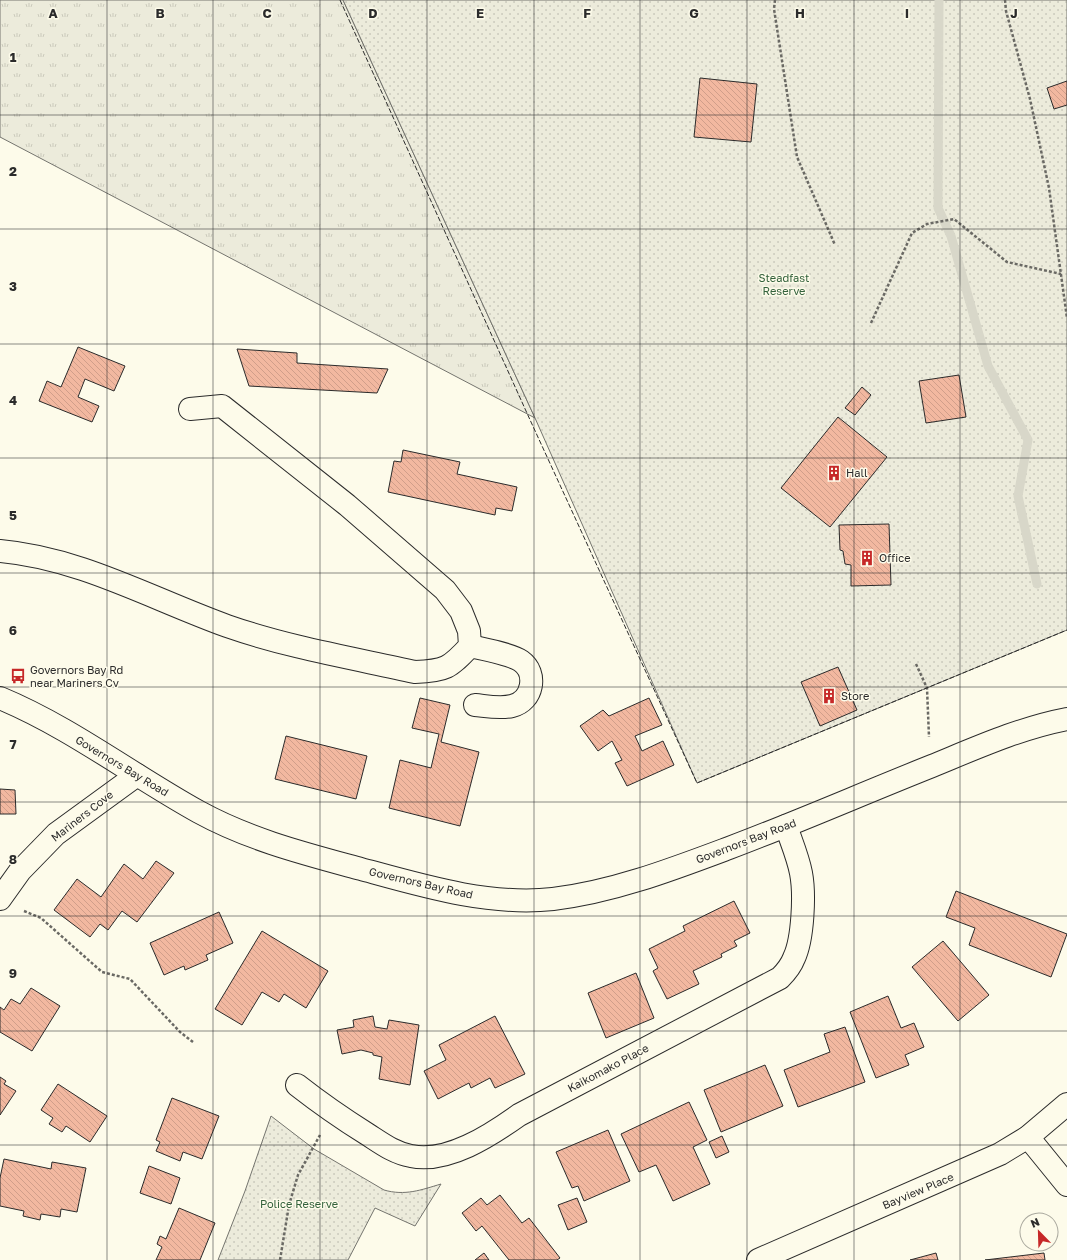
<svg xmlns="http://www.w3.org/2000/svg" width="1067" height="1260" viewBox="0 0 1067 1260" font-family="'Golos Text',sans-serif">
  <defs>
    <pattern id="grass-tufts" width="24" height="20" patternUnits="userSpaceOnUse"><rect width="24" height="20" fill="#ecebdb"/><path d="M3 7l-1-3M5 7V3M7 7l1-3M15 17l-1-3M17 17v-4M19 17l1-3" fill="none" stroke="#cbcabc"/></pattern>
    <pattern id="park-dots" width="8" height="8" patternUnits="userSpaceOnUse"><rect width="8" height="8" fill="#ecebdb"/><path d="M2 2h.1M6 6h.1" fill="none" stroke="#cbcabc" stroke-width="1.8" stroke-linecap="round"/></pattern>
    <pattern id="building-back-hatch" width="6" height="6" patternUnits="userSpaceOnUse"><rect width="6" height="6" fill="#f2b8a0"/><path d="M-1 5l2 2M0 0l6 6M5-1l2 2" fill="none" stroke="#d09e8a"/></pattern>
  </defs>
  <rect width="100%" height="100%" fill="#fdfbea"/>
  <!-- grass -->
  <polygon fill="url(#grass-tufts)" stroke="#74746e" points="0,0 343,0 535,418 0,137"/>
  <!-- park -->
  <g fill="url(#park-dots)" stroke="#74746e">
    <polygon points="343,0 1067,0 1067,630 697,783 535,418"/>
    <path d="M271,1116l43,33 70,41c21,6 37,0 57,-6l-26,42 -40,-18 -27,52h-130l27,-69z"/>
  </g>
  <g fill="none" stroke-linecap="round" stroke-linejoin="round">
    <!-- stream -->
    <polyline stroke="#d8d7c9" stroke-width="9" points="939,0 938,208 951,236 988,366 1028,440 1018,496 1037,584"/>
  </g>
  <!-- building -->
  <g fill="url(#building-back-hatch)" stroke="#2b2b2b">
    <polygon points="700,78 757,84 751,142 694,137"/>
    <polygon points="1067,81 1067,105 1054,109 1047,88"/>
    <polygon points="78,347 125,366 114,391 85,379 78,397 99,406 92,422 39,401 47,381 61,387"/>
    <polygon points="237,349 297,353 297,363 388,369 377,393 249,386"/>
    <polygon points="959,375 966,417 926,423 919,381"/>
    <polygon points="862,387 871,395 855,415 845,408"/>
    <polygon points="838,417 887,457 830,527 781,488"/>
    <polygon points="403,450 460,462 457,474 517,487 512,511 496,508 495,515 388,492 394,461 401,462"/>
    <polygon points="889,524 891,585 851,586 851,565 845,564 843,551 840,550 839,525"/>
    <polygon points="838,667 857,710 820,726 801,682"/>
    <polygon points="420,698 450,705 441,742 479,752 460,826 389,808 400,760 431,768 439,734 412,728"/>
    <polygon points="649,698 662,725 635,736 642,751 663,741 674,765 627,786 615,763 622,760 612,741 598,751 580,726 603,710 609,716"/>
    <polygon points="286,736 367,756 356,799 275,779"/>
    <polygon points="0,789 15,790 16,814 0,814"/>
    <polygon points="156,861 174,873 137,922 122,911 108,930 100,924 90,937 54,910 77,879 101,897 124,864 143,879"/>
    <polygon points="956,891 1067,934 1051,977 969,945 975,928 946,917"/>
    <polygon points="734,901 750,933 734,941 737,946 721,954 722,957 693,971 699,984 667,999 653,971 658,968 649,949 685,931 683,926"/>
    <polygon points="219,912 233,943 206,955 208,960 185,970 184,966 164,975 150,943"/>
    <polygon points="262,931 328,971 306,1008 284,994 279,1002 262,992 242,1025 215,1009"/>
    <polygon points="943,941 989,995 958,1021 912,967"/>
    <polygon points="636,973 654,1018 606,1038 588,993"/>
    <polygon points="31,988 60,1006 32,1051 0,1032 0,1007 4,1010 11,999 20,1004"/>
    <polygon points="888,996 901,1028 914,1023 924,1047 905,1055 909,1065 876,1078 850,1012"/>
    <polygon points="373,1016 375,1027 387,1029 389,1020 419,1025 410,1085 379,1079 382,1057 373,1055 373,1053 361,1050 342,1054 337,1030 354,1027 353,1020"/>
    <polygon points="495,1016 525,1074 495,1088 490,1078 471,1088 469,1083 438,1099 424,1071 446,1060 439,1045"/>
    <polygon points="845,1027 865,1082 798,1107 784,1070 830,1052 824,1034"/>
    <polygon points="765,1065 783,1106 721,1132 704,1090"/>
    <polygon points="0,1077 6,1081 4,1084 16,1091 0,1115"/>
    <polygon points="58,1084 107,1116 90,1142 66,1126 62,1132 49,1124 53,1118 41,1110"/>
    <polygon points="172,1098 219,1116 202,1159 183,1152 180,1161 156,1151 160,1142 156,1140"/>
    <polygon points="689,1102 707,1140 693,1147 710,1184 673,1201 656,1165 639,1172 621,1134"/>
    <polygon points="608,1130 630,1181 584,1201 578,1186 572,1188 556,1152"/>
    <polygon points="722,1136 729,1152 716,1158 709,1142"/>
    <polygon points="4,1159 51,1169 52,1162 86,1168 77,1212 61,1209 60,1217 41,1214 40,1220 23,1216 24,1211 0,1206 0,1178"/>
    <polygon points="149,1166 180,1178 171,1204 140,1193"/>
    <polygon points="500,1195 522,1223 529,1218 560,1258 557,1260 509,1260 482,1226 476,1231 462,1213 481,1198 487,1205"/>
    <polygon points="577,1198 587,1222 568,1230 558,1205"/>
    <polygon points="179,1208 215,1223 200,1260 156,1260 162,1247 157,1244 160,1236 166,1239"/>
    <polygon points="484,1253 489,1260 475,1260"/>
    <polygon points="936,1253 938,1260 910,1260"/>
    <polygon points="1044,1253 1045,1260 985,1260"/>
  </g>
  <g fill="none" stroke-linecap="round" stroke-linejoin="round">
    <defs>
      <g id="minor">
        <path d="M0,551c80,7 152,48 227,75 60,21 125,32 188,46 30,-1 35,-4 55,-26l-1,-15 -8,-20 -16,-21 -98,-85 -125,-99 -32,3"/>
        <path d="M470,646c13,3 41,8 51,15 17,12 12,40 -9,45 -12,3 -26,0 -37,-1"/>
        <polyline points="0,899 20,871 56,834 137,775"/>
        <path d="M297,1085c23,18 46,34 70,49 14,9 27,19 44,22 36,8 80,-21 108,-41l261,-137c6,-6 11,-12 14,-20 9,-19 11,-64 7,-85 -3,-16 -10,-32 -15,-47"/>
        <polyline points="1028,1137 1067,1185"/>
        <polyline points="758,1260 1000,1154 1028,1137 1067,1104"/>
      </g>
      <path id="secondary" d="M0,698c70,29 132,77 199,114 51,28 107,42 162,57 62,17 128,37 192,30 60,-7 120,-30 176,-51 69,-26 135,-55 203,-82 44,-18 88,-38 135,-47"/>
    </defs>
    <!-- minor casing -->
    <use href="#minor" stroke="#2b2b2b" stroke-width="24"/>
    <!-- secondary casing -->
    <use href="#secondary" stroke="#2b2b2b" stroke-width="24"/>
    <!-- path -->
    <g stroke="#6a6964" stroke-width="2.5" stroke-dasharray="3 2" stroke-linecap="butt">
      <polyline points="775,0 774,9 797,157 835,245"/>
      <polyline points="1005,0 1006,11 1030,99 1049,188 1067,318"/>
      <polyline points="871,323 912,233 927,224 954,219 1007,262 1061,274"/>
      <polyline points="916,664 927,688 929,737"/>
      <polyline points="24,911 41,918 102,972 130,979 180,1032 193,1042"/>
      <polyline points="280,1260 289,1205 298,1175 320,1135"/>
    </g>
    <!-- minor -->
    <use href="#minor" stroke="#fdfbea" stroke-width="22"/>
    <!-- secondary -->
    <use href="#secondary" stroke="#fdfbea" stroke-width="22"/>
    <!-- fence -->
    <polyline stroke="#2b2b2b" stroke-width="1" stroke-dasharray="5 2" stroke-linecap="butt" points="340,0 531,422 697,783 1067,630"/>
  </g>
  <!-- grid -->
  <path fill="none" stroke="#2b2b2b" stroke-width="1" stroke-opacity="0.55" d="M107,0v1260M213,0v1260M320,0v1260M427,0v1260M534,0v1260M640,0v1260M747,0v1260M854,0v1260M960,0v1260M0,115h1067M0,229h1067M0,344h1067M0,458h1067M0,573h1067M0,687h1067M0,802h1067M0,916h1067M0,1031h1067M0,1145h1067"/>
  <!-- icons -->
  <defs>
    <symbol id="building-bare" viewBox="-9 -9 18 18"><path d="M-4-6H4V6H1V3H-1V6H-4ZM-2.5-4.3h1.7v1.8h-1.7ZM.8-4.3h1.7v1.8H.8ZM-2.5-1h1.7V.8h-1.7ZM.8-1h1.7V.8H.8Z" fill="#c62828" stroke="#fdfbea" stroke-width="2.5" paint-order="stroke"/></symbol>
    <symbol id="bus-bare" viewBox="-9 -9 18 18"><path d="M-5-6H5V4H4V6H2V4H-2V6H-4V4H-5ZM-3.5-4V0h7V-4ZM-3.5 1.2v1.5H-2V1.2ZM2 1.2v1.5H3.5V1.2Z" fill="#c62828" stroke="#fdfbea" stroke-width="2.5" paint-order="stroke"/></symbol>
  </defs>
  <g fill-rule="evenodd">
    <use href="#building-bare" x="823" y="462" width="22" height="22"/>
    <use href="#building-bare" x="856" y="547" width="22" height="22"/>
    <use href="#bus-bare" x="7" y="665" width="22" height="22"/>
    <use href="#building-bare" x="818" y="685" width="22" height="22"/>
  </g>
  <g text-anchor="middle" stroke-width="3" stroke-linejoin="round" paint-order="stroke">
    <!-- park labels -->
    <g font-size="11" fill="#34623c" stroke="#fdfbea">
      <text x="784" y="282">Steadfast<tspan x="784" dy="13">Reserve</tspan></text>
      <text x="299" y="1208">Police Reserve</text>
    </g>
    <!-- poi labels -->
    <g font-size="11" fill="#2b2b2b" stroke="#fdfbea" text-anchor="start">
      <text x="846" y="477">Hall</text>
      <text x="879" y="562">Office</text>
      <text x="30" y="674">Governors Bay Rd<tspan x="30" dy="13">near Mariners Cv</tspan></text>
      <text x="841" y="700">Store</text>
    </g>
    <!-- street labels -->
    <g font-size="11" fill="#2b2b2b" stroke="#fdfbea">
      <text transform="translate(122 766) rotate(31)" y="4">Governors Bay Road</text>
      <text transform="translate(82 816) rotate(-38)" y="4">Mariners Cove</text>
      <text transform="translate(746 841) rotate(-21)" y="4">Governors Bay Road</text>
      <text transform="translate(421 883) rotate(13)" y="4">Governors Bay Road</text>
      <text transform="translate(608 1068) rotate(-28)" y="4">Kaikomako Place</text>
      <text transform="translate(918 1191) rotate(-23)" y="4">Bayview Place</text>
    </g>
  </g>
  <g font-size="13" text-anchor="middle" font-weight="bold" fill="#2b2b2b" stroke="#fdfbea" stroke-width="3" stroke-linejoin="round" paint-order="stroke">
    <text x="53" y="18">A</text>
    <text x="160" y="18">B</text>
    <text x="267" y="18">C</text>
    <text x="373" y="18">D</text>
    <text x="480" y="18">E</text>
    <text x="587" y="18">F</text>
    <text x="694" y="18">G</text>
    <text x="800" y="18">H</text>
    <text x="907" y="18">I</text>
    <text x="1014" y="18">J</text>
    <text x="13" y="62">1</text>
    <text x="13" y="176">2</text>
    <text x="13" y="291">3</text>
    <text x="13" y="405">4</text>
    <text x="13" y="520">5</text>
    <text x="13" y="635">6</text>
    <text x="13" y="749">7</text>
    <text x="13" y="864">8</text>
    <text x="13" y="978">9</text>
  </g>
  <!-- north arrow -->
  <g transform="translate(1039 1232) rotate(337)"><circle r="19" fill="#fdfbea" stroke="#a9a89e"/>
  <path d="M0-3L7 15L0 10L-7 15Z" fill="#c62828"/>
  <text y="-6" font-size="11" font-weight="bold" text-anchor="middle" fill="#2b2b2b">N</text>
  </g>
</svg>
